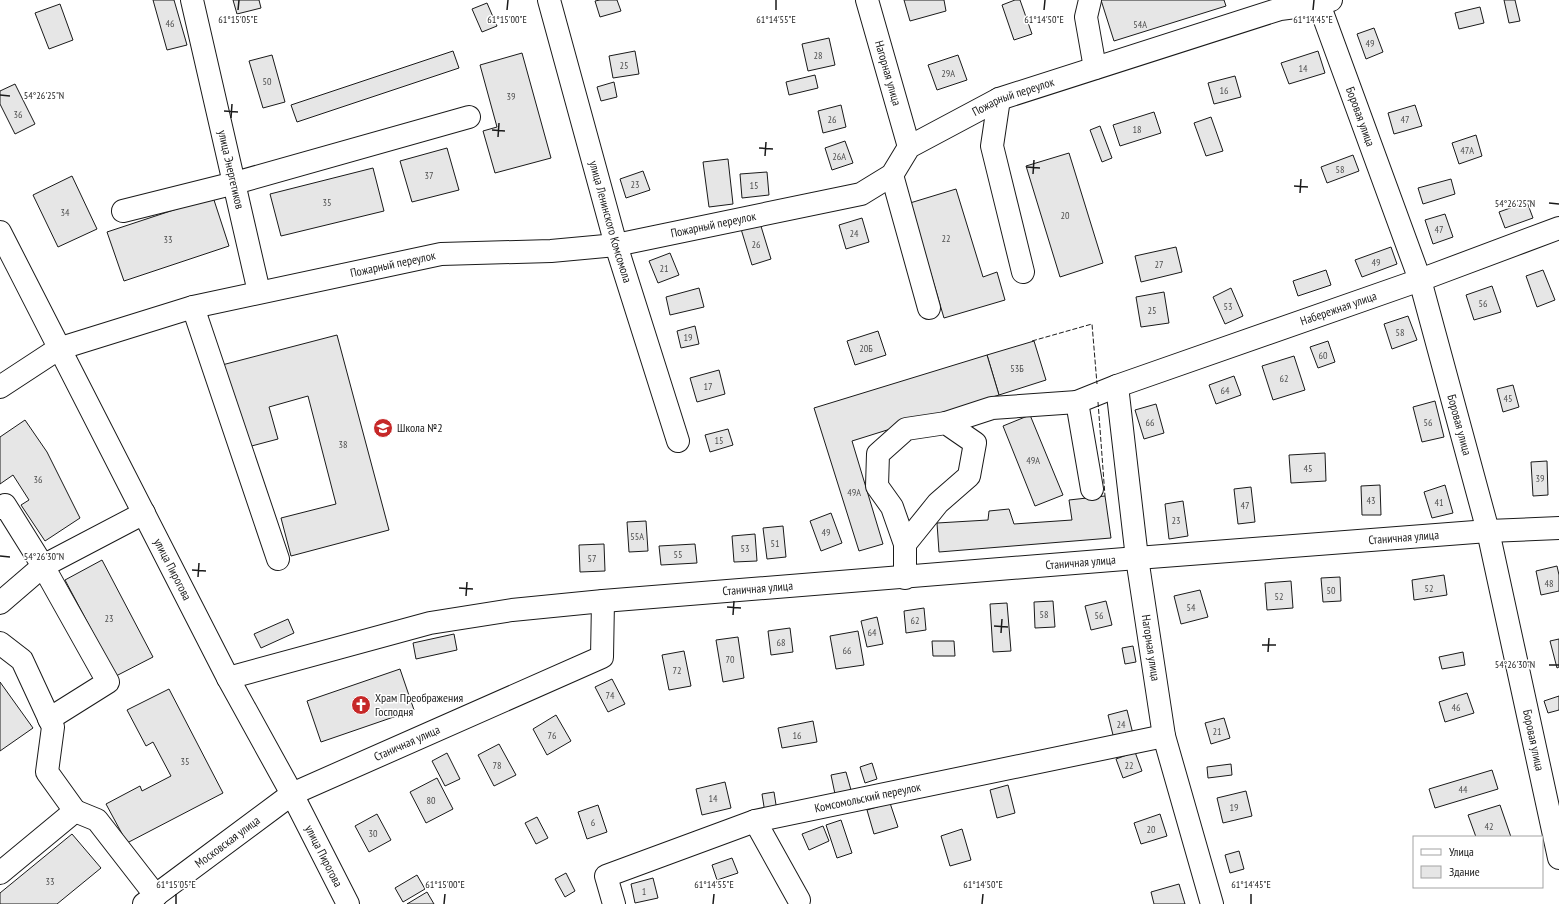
<svg xmlns="http://www.w3.org/2000/svg" width="1559" height="904" viewBox="0 0 1559 904" font-family="'PT Sans Narrow',sans-serif">
  <rect width="100%" height="100%" fill="#fff"/>
  <!-- building -->
  <g fill="#e6e6e6" stroke="#1a1a1a">
    <polygon points="153,0 174,0 187,45 167,50"/>
    <polygon points="233,0 259,0 261,8 237,14"/>
    <polygon points="600,0 617,0 621,11 600,17 595,1"/>
    <polygon points="904,0 944,0 946,11 910,21"/>
    <polygon points="1015,0 1020,0 1032,34 1014,40 1002,5"/>
    <polygon points="1101,0 1224,0 1226,6 1114,41"/>
    <polygon points="1504,0 1515,0 1520,21 1509,23"/>
    <polygon points="487,3 497,26 482,32 472,9"/>
    <polygon points="60,4 73,40 49,49 35,13"/>
    <polygon points="1480,7 1484,23 1459,29 1455,13"/>
    <polygon points="1374,28 1383,52 1366,59 1357,34"/>
    <polygon points="829,38 835,65 808,71 802,44"/>
    <polygon points="453,51 459,68 297,122 291,105"/>
    <polygon points="635,51 639,74 613,78 609,56"/>
    <polygon points="1318,51 1325,73 1289,84 1281,63"/>
    <polygon points="522,53 551,158 495,173 483,131 497,127 480,65"/>
    <polygon points="272,55 285,102 263,108 249,61"/>
    <polygon points="958,55 967,80 937,90 928,65"/>
    <polygon points="815,75 818,88 789,95 786,82"/>
    <polygon points="1235,76 1241,97 1214,104 1208,83"/>
    <polygon points="614,82 617,97 601,101 597,87"/>
    <polygon points="15,84 35,124 15,134 0,104 0,91"/>
    <polygon points="841,105 846,127 823,133 818,111"/>
    <polygon points="1415,105 1422,126 1394,134 1388,113"/>
    <polygon points="1154,112 1161,133 1120,146 1113,125"/>
    <polygon points="1211,117 1223,151 1206,156 1194,123"/>
    <polygon points="1100,126 1112,158 1102,162 1090,130"/>
    <polygon points="1476,135 1482,156 1459,164 1452,143"/>
    <polygon points="845,141 853,163 832,170 825,148"/>
    <polygon points="447,148 459,190 412,202 400,161"/>
    <polygon points="1069,153 1103,263 1060,277 1026,166"/>
    <polygon points="1353,155 1359,171 1327,183 1321,167"/>
    <polygon points="728,159 733,204 709,207 703,162"/>
    <polygon points="373,168 384,211 281,236 270,194"/>
    <polygon points="643,171 650,190 626,198 620,179"/>
    <polygon points="767,172 769,195 742,198 740,174"/>
    <polygon points="72,176 97,229 58,247 33,195"/>
    <polygon points="1451,179 1455,194 1423,204 1418,188"/>
    <polygon points="956,189 983,277 997,272 1005,300 944,318 910,203"/>
    <polygon points="213,197 229,246 124,281 107,232"/>
    <polygon points="1527,202 1533,218 1505,228 1499,212"/>
    <polygon points="1445,214 1453,237 1433,244 1425,220"/>
    <polygon points="862,218 869,242 846,249 839,225"/>
    <polygon points="760,223 771,259 752,265 741,229"/>
    <polygon points="1176,247 1182,272 1141,282 1135,256"/>
    <polygon points="1391,247 1397,264 1362,277 1355,260"/>
    <polygon points="670,253 679,275 658,283 649,261"/>
    <polygon points="1326,270 1331,285 1298,296 1293,281"/>
    <polygon points="1543,270 1555,300 1537,307 1526,276"/>
    <polygon points="1492,286 1501,312 1474,320 1466,295"/>
    <polygon points="699,288 704,307 670,315 666,297"/>
    <polygon points="1231,288 1243,316 1225,324 1213,297"/>
    <polygon points="1164,292 1169,323 1141,327 1136,297"/>
    <polygon points="1408,316 1417,340 1392,349 1384,324"/>
    <polygon points="695,326 699,344 681,348 677,331"/>
    <polygon points="878,331 886,355 855,365 847,341"/>
    <polygon points="337,335 389,530 291,556 281,518 336,504 308,396 269,407 278,439 244,448 222,365"/>
    <polygon points="1034,341 1046,380 999,395 987,355"/>
    <polygon points="1328,341 1335,362 1318,368 1310,347"/>
    <polygon points="987,355 999,395 852,441 883,544 859,551 814,408"/>
    <polygon points="1294,356 1305,390 1273,400 1262,366"/>
    <polygon points="719,370 725,394 697,402 690,378"/>
    <polygon points="1234,376 1241,395 1216,404 1209,385"/>
    <polygon points="1513,385 1519,407 1503,412 1497,389"/>
    <polygon points="1435,401 1444,437 1422,442 1413,407"/>
    <polygon points="1156,404 1164,433 1144,439 1135,410"/>
    <polygon points="1030,415 1063,495 1035,506 1003,426"/>
    <polygon points="25,420 47,452 80,518 45,541 21,505 29,500 13,475 0,484 0,437"/>
    <polygon points="728,429 733,445 710,452 705,435"/>
    <polygon points="1325,453 1326,481 1291,483 1289,455"/>
    <polygon points="1547,461 1548,495 1533,496 1531,462"/>
    <polygon points="1380,485 1381,515 1362,515 1361,486"/>
    <polygon points="1445,485 1453,513 1432,518 1424,492"/>
    <polygon points="1251,487 1255,522 1238,524 1234,489"/>
    <polygon points="1105,496 1111,538 939,552 937,523 988,520 989,511 1009,509 1014,524 1072,520 1069,500"/>
    <polygon points="1183,501 1188,536 1169,539 1165,504"/>
    <polygon points="831,513 842,543 821,551 810,521"/>
    <polygon points="646,521 648,551 629,552 627,522"/>
    <polygon points="783,526 786,557 767,559 763,528"/>
    <polygon points="755,534 757,561 734,562 732,536"/>
    <polygon points="604,544 605,571 580,572 579,545"/>
    <polygon points="695,544 697,563 661,565 659,546"/>
    <polygon points="102,560 153,657 116,676 65,580"/>
    <polygon points="1557,566 1559,575 1559,591 1541,595 1536,571"/>
    <polygon points="1444,575 1447,595 1414,600 1412,580"/>
    <polygon points="1340,577 1341,601 1323,602 1321,578"/>
    <polygon points="1291,581 1293,608 1267,610 1265,583"/>
    <polygon points="1200,590 1208,617 1181,624 1174,596"/>
    <polygon points="1053,601 1055,627 1035,628 1034,602"/>
    <polygon points="1106,601 1112,625 1091,630 1085,606"/>
    <polygon points="1007,603 1011,651 993,652 990,604"/>
    <polygon points="924,608 926,630 906,633 904,611"/>
    <polygon points="877,617 883,644 867,647 861,621"/>
    <polygon points="288,619 294,633 261,648 254,634"/>
    <polygon points="790,628 793,652 771,655 768,631"/>
    <polygon points="858,631 864,665 836,669 830,636"/>
    <polygon points="454,634 457,650 416,659 413,643"/>
    <polygon points="738,637 744,678 723,682 716,640"/>
    <polygon points="1559,639 1559,667 1557,668 1550,641"/>
    <polygon points="932,641 954,641 955,656 933,656"/>
    <polygon points="1133,646 1136,662 1125,664 1122,648"/>
    <polygon points="684,651 691,686 669,690 662,655"/>
    <polygon points="1463,652 1465,665 1442,669 1439,657"/>
    <polygon points="400,669 414,710 321,742 307,701"/>
    <polygon points="612,679 625,704 608,712 595,687"/>
    <polygon points="0,682 33,728 0,751"/>
    <polygon points="169,689 223,793 127,843 106,804 140,786 142,791 171,776 153,742 146,746 127,710"/>
    <polygon points="1467,693 1474,713 1445,722 1439,702"/>
    <polygon points="1559,696 1559,710 1548,713 1544,701"/>
    <polygon points="1127,710 1133,734 1114,739 1108,715"/>
    <polygon points="556,715 571,741 547,755 533,729"/>
    <polygon points="1224,718 1230,738 1211,744 1205,723"/>
    <polygon points="813,721 817,742 782,748 778,728"/>
    <polygon points="499,744 516,775 494,786 478,755"/>
    <polygon points="1135,752 1142,771 1123,778 1116,759"/>
    <polygon points="447,753 460,779 445,786 432,761"/>
    <polygon points="872,763 877,779 865,783 860,767"/>
    <polygon points="1231,764 1232,775 1208,778 1207,767"/>
    <polygon points="1492,770 1498,789 1435,808 1429,789"/>
    <polygon points="846,772 851,790 835,794 831,775"/>
    <polygon points="437,778 453,809 426,823 410,792"/>
    <polygon points="725,782 731,808 702,815 696,789"/>
    <polygon points="1008,785 1015,813 997,818 990,790"/>
    <polygon points="1246,791 1252,816 1223,823 1217,798"/>
    <polygon points="774,792 777,811 765,813 762,794"/>
    <polygon points="890,803 898,827 874,834 867,810"/>
    <polygon points="598,805 607,832 587,839 578,812"/>
    <polygon points="1500,805 1511,837 1476,837 1468,815"/>
    <polygon points="377,814 391,840 369,852 355,826"/>
    <polygon points="1160,814 1167,836 1141,844 1134,823"/>
    <polygon points="537,817 548,838 536,844 525,823"/>
    <polygon points="841,820 852,853 837,858 826,825"/>
    <polygon points="823,826 829,841 809,850 802,834"/>
    <polygon points="962,829 971,860 950,866 941,836"/>
    <polygon points="72,834 101,868 57,904 0,904 0,893"/>
    <polygon points="1239,851 1244,869 1230,873 1225,855"/>
    <polygon points="732,858 738,873 717,880 712,865"/>
    <polygon points="566,873 575,891 565,897 555,879"/>
    <polygon points="417,875 425,889 403,902 395,888"/>
    <polygon points="653,878 658,898 635,903 631,884"/>
    <polygon points="1179,884 1185,904 1154,904 1151,892"/>
    <polygon points="427,892 434,904 407,904"/>
  </g>
  <g fill="none" stroke-linecap="round" stroke-linejoin="round">
    <defs>
      <g id="minor">
        <path id="s1" d="M192,0l67,292"/>
        <path id="s2" d="M549,0l67,245 62,196"/>
        <path id="s3" d="M867,0l42,147"/>
        <polyline points="1090,0 1086,17 1095,68"/>
        <path id="s4" d="M1319,4l101,276 68,251 71,327"/>
        <polyline points="999,99 992,146 1023,272"/>
        <polyline points="892,175 929,308"/>
        <polyline points="123,211 235,183 469,117"/>
        <path id="s5" d="M0,232l228,446 64,116 56,110"/>
        <polyline points="193,307 278,559"/>
        <path id="s6" d="M1117,386l20,172 27,178 48,168"/>
        <path id="s7" d="M0,387l58,-38 135,-42 248,-53 110,-3 65,-6 245,-51 31,-19 17,-28 90,-48 281,-90 39,-5 12,-4"/>
        <polyline points="946,423 992,408 1077,402"/>
        <path id="s8" d="M1092,489l-15,-87 40,-16 303,-106 139,-52"/>
        <polyline points="0,508 5,505 43,566 108,682 49,719"/>
        <polyline points="905,544 892,507 877,486 878,454 906,429 946,423 975,443 969,476 938,503 905,544 905,578"/>
        <polyline points="0,603 43,566 144,513"/>
        <polyline points="0,643 22,660 53,727 47,772 75,811 0,873"/>
        <path id="s9" d="M228,678l202,-55 82,-13 91,-9 534,-43 351,-27 71,-3"/>
        <polyline points="75,811 97,820 156,896"/>
        <polyline points="755,821 799,900"/>
        <path id="s10" d="M144,904l148,-110 310,-137 1,-56"/>
        <path id="s11" d="M614,904l-8,-28 149,-55 409,-85"/>
      </g>
    </defs>
    <!-- minor casing -->
    <use href="#minor" stroke="#1a1a1a" stroke-width="24"/>
    <!-- minor -->
    <use href="#minor" stroke="#fff" stroke-width="22"/>
    <!-- fence -->
    <g stroke="#1a1a1a" stroke-width="1" stroke-dasharray="5 2" stroke-linecap="butt">
      <polyline points="1032,341 1092,324 1097,384"/>
      <polyline points="1098,402 1105,496"/>
    </g>
  </g>
  <!-- ticks -->
  <path fill="none" stroke="#1a1a1a" stroke-width="1.5" d="M238,10l1,-10M507,10l1,-10M776,10v-10M1044,10l1,-10M1313,10l1,-10M0,95l10,1M224,111l14,1M231,118l1,-14M492,130l13,1M498,137l1,-14M759,148l14,1M765,156l1,-14M1026,167l14,1M1033,174l1,-14M1294,186l14,1M1300,193l1,-14M1549,203l10,1M0,556l10,1M192,570l14,1M198,577l1,-14M459,588l14,1M466,596l1,-14M727,607l14,1M733,615l1,-14M994,626l14,1M1001,633l1,-14M1262,645h14M1268,652l1,-14M1549,665h10M176,904v-10M444,904l1,-10M713,904l1,-10M982,904l1,-10M1251,904v-10"/>
  <!-- icons -->
  <defs>
    <symbol id="school-disc" viewBox="-11 -11 22 22"><circle r="9.5" fill="#c62828" stroke="#fff"/><path d="M0-5L7-2L0 1L-7-2ZM-4 1L0 2.5L4 1V4Q0 6-4 4Z" fill="#fff"/></symbol>
    <symbol id="church-disc" viewBox="-11 -11 22 22"><circle r="9.5" fill="#c62828" stroke="#fff"/><path d="M-1.2-6h2.4v3.5h3.3v2.4h-3.3V6h-2.4V-.1h-3.3v-2.4h3.3Z" fill="#fff"/></symbol>
  </defs>
  <g fill-rule="evenodd">
    <use href="#school-disc" x="372" y="417" width="22" height="22"/>
    <use href="#church-disc" x="350" y="694" width="22" height="22"/>
  </g>
  <g text-anchor="middle" stroke-width="3" stroke-linejoin="round" paint-order="stroke">
    <!-- number labels -->
    <g font-size="10" fill="#4d4d4d">
      <text x="170" y="27">46</text>
      <text x="1140" y="28">54А</text>
      <text x="1370" y="47">49</text>
      <text x="818" y="59">28</text>
      <text x="624" y="69">25</text>
      <text x="1303" y="72">14</text>
      <text x="948" y="77">29А</text>
      <text x="267" y="85">50</text>
      <text x="1224" y="94">16</text>
      <text x="511" y="100">39</text>
      <text x="18" y="118">36</text>
      <text x="832" y="123">26</text>
      <text x="1405" y="123">47</text>
      <text x="1137" y="133">18</text>
      <text x="1467" y="154">47А</text>
      <text x="839" y="160">26А</text>
      <text x="1340" y="173">58</text>
      <text x="429" y="179">37</text>
      <text x="635" y="188">23</text>
      <text x="754" y="189">15</text>
      <text x="327" y="206">35</text>
      <text x="65" y="216">34</text>
      <text x="1065" y="219">20</text>
      <text x="1439" y="233">47</text>
      <text x="854" y="237">24</text>
      <text x="946" y="242">22</text>
      <text x="168" y="243">33</text>
      <text x="756" y="248">26</text>
      <text x="1376" y="266">49</text>
      <text x="1159" y="268">27</text>
      <text x="664" y="272">21</text>
      <text x="1483" y="307">56</text>
      <text x="1228" y="310">53</text>
      <text x="1152" y="314">25</text>
      <text x="1400" y="336">58</text>
      <text x="688" y="341">19</text>
      <text x="866" y="352">20Б</text>
      <text x="1323" y="359">60</text>
      <text x="1017" y="372">53Б</text>
      <text x="1284" y="382">62</text>
      <text x="708" y="390">17</text>
      <text x="1225" y="394">64</text>
      <text x="1508" y="402">45</text>
      <text x="1150" y="426">66</text>
      <text x="1428" y="426">56</text>
      <text x="719" y="444">15</text>
      <text x="343" y="448">38</text>
      <text x="1033" y="464">49А</text>
      <text x="1308" y="472">45</text>
      <text x="1540" y="482">39</text>
      <text x="38" y="483">36</text>
      <text x="854" y="496">49А</text>
      <text x="1371" y="504">43</text>
      <text x="1439" y="506">41</text>
      <text x="1245" y="509">47</text>
      <text x="1176" y="524">23</text>
      <text x="826" y="536">49</text>
      <text x="637" y="540">55А</text>
      <text x="775" y="547">51</text>
      <text x="745" y="552">53</text>
      <text x="678" y="558">55</text>
      <text x="592" y="562">57</text>
      <text x="1549" y="587">48</text>
      <text x="1429" y="592">52</text>
      <text x="1331" y="594">50</text>
      <text x="1279" y="600">52</text>
      <text x="1191" y="611">54</text>
      <text x="1044" y="618">58</text>
      <text x="1099" y="619">56</text>
      <text x="109" y="622">23</text>
      <text x="915" y="624">62</text>
      <text x="872" y="636">64</text>
      <text x="781" y="646">68</text>
      <text x="847" y="654">66</text>
      <text x="730" y="663">70</text>
      <text x="677" y="674">72</text>
      <text x="610" y="699">74</text>
      <text x="1456" y="711">46</text>
      <text x="1121" y="728">24</text>
      <text x="1217" y="735">21</text>
      <text x="552" y="739">76</text>
      <text x="797" y="739">16</text>
      <text x="185" y="765">35</text>
      <text x="497" y="769">78</text>
      <text x="1129" y="769">22</text>
      <text x="1463" y="793">44</text>
      <text x="713" y="802">14</text>
      <text x="431" y="804">80</text>
      <text x="1234" y="811">19</text>
      <text x="593" y="826">6</text>
      <text x="1489" y="830">42</text>
      <text x="1151" y="833">20</text>
      <text x="373" y="837">30</text>
      <text x="50" y="885">33</text>
      <text x="644" y="895">1</text>
    </g>
    <!-- street labels -->
    <g font-size="12" fill="#1a1a1a" stroke="#fff">
      <text dy="4" stroke="none"><textPath href="#s3" startOffset="76">Нагорная улица</textPath></text>
      <text dy="4" stroke="none"><textPath href="#s7" startOffset="1075">Пожарный переулок</textPath></text>
      <text dy="4" stroke="none"><textPath href="#s4" startOffset="120">Боровая улица</textPath></text>
      <text dy="4" stroke="none"><textPath href="#s1" startOffset="174">улица Энергетиков</textPath></text>
      <text dy="4" stroke="none"><textPath href="#s2" startOffset="230">улица Ленинского Комсомола</textPath></text>
      <text dy="4" stroke="none"><textPath href="#s7" startOffset="739">Пожарный переулок</textPath></text>
      <text dy="4" stroke="none"><textPath href="#s7" startOffset="415">Пожарный переулок</textPath></text>
      <text dy="4" stroke="none"><textPath href="#s8" startOffset="366">Набережная улица</textPath></text>
      <text dy="4" stroke="none"><textPath href="#s4" startOffset="444">Боровая улица</textPath></text>
      <text dy="4" stroke="none"><textPath href="#s9" startOffset="1187">Станичная улица</textPath></text>
      <text dy="4" stroke="none"><textPath href="#s9" startOffset="863">Станичная улица</textPath></text>
      <text dy="4" stroke="none"><textPath href="#s5" startOffset="379">улица Пирогова</textPath></text>
      <text dy="4" stroke="none"><textPath href="#s9" startOffset="539">Станичная улица</textPath></text>
      <text dy="4" stroke="none"><textPath href="#s6" startOffset="264">Нагорная улица</textPath></text>
      <text dy="4" stroke="none"><textPath href="#s4" startOffset="768">Боровая улица</textPath></text>
      <text dy="4" stroke="none"><textPath href="#s10" startOffset="310">Станичная улица</textPath></text>
      <text dy="4" stroke="none"><textPath href="#s11" startOffset="303">Комсомольский переулок</textPath></text>
      <text dy="4" stroke="none"><textPath href="#s10" startOffset="104">Московская улица</textPath></text>
      <text dy="4" stroke="none"><textPath href="#s5" startOffset="703">улица Пирогова</textPath></text>
    </g>
    <!-- poi labels -->
    <g font-size="12" fill="#1a1a1a" stroke="#fff" text-anchor="start">
      <text x="397" y="432">Школа №2</text>
      <text x="375" y="702">Храм Преображения<tspan x="375" dy="14">Господня</tspan></text>
    </g>
  </g>
  <g font-size="10" text-anchor="middle" fill="#1a1a1a" stroke="#fff" stroke-width="3" stroke-linejoin="round" paint-order="stroke">
    <text x="238" y="23">61°15'05"E</text>
    <text x="507" y="23">61°15'00"E</text>
    <text x="776" y="23">61°14'55"E</text>
    <text x="1044" y="23">61°14'50"E</text>
    <text x="1313" y="23">61°14'45"E</text>
    <text x="44" y="99">54°26'25"N</text>
    <text x="1515" y="207">54°26'25"N</text>
    <text x="44" y="560">54°26'30"N</text>
    <text x="1515" y="668">54°26'30"N</text>
    <text x="176" y="888">61°15'05"E</text>
    <text x="445" y="888">61°15'00"E</text>
    <text x="714" y="888">61°14'55"E</text>
    <text x="983" y="888">61°14'50"E</text>
    <text x="1251" y="888">61°14'45"E</text>
  </g>
  <!-- legend -->
  <rect x="1413" y="836" width="130" height="52" fill="#ffffff" stroke="#a3a3a3"/>
  <rect x="1421" y="849" width="20" height="6" fill="#ffffff" stroke="#a3a3a3"/>
  <text x="1449" y="856" font-size="12" fill="#1a1a1a">Улица</text>
  <rect x="1421" y="866" width="20" height="12" fill="#e6e6e6" stroke="#a3a3a3"/>
  <text x="1449" y="876" font-size="12" fill="#1a1a1a">Здание</text>
</svg>
